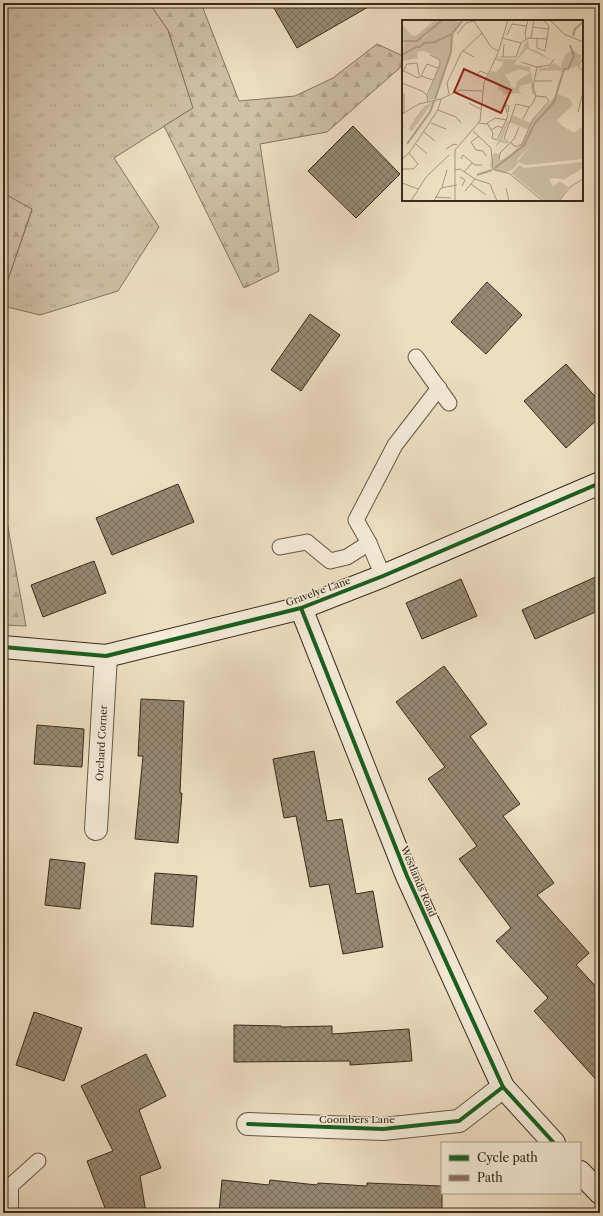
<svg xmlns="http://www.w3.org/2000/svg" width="603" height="1216" viewBox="0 0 603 1216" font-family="'Libre Caslon Text',serif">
  <defs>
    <pattern id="grass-tufts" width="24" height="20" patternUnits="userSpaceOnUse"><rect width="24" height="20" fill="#cfc0a6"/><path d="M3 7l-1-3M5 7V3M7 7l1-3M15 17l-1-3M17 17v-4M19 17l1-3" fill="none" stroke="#b2a58e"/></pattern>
    <pattern id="forest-firs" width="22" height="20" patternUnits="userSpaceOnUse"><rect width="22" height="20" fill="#cfc0a6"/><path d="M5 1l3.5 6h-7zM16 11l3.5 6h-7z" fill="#b2a58e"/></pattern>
    <pattern id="building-cross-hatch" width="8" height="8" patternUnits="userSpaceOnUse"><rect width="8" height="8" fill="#978872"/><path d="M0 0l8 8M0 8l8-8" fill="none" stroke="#7c6f5d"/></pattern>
  </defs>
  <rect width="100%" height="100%" fill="#eddec2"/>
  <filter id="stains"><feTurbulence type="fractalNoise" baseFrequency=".005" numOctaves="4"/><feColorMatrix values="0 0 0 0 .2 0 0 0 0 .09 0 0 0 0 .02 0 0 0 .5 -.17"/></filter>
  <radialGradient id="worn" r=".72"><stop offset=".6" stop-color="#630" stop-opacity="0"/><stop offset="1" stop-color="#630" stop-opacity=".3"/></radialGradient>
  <!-- grass -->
  <polygon fill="url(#grass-tufts)" stroke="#847660" points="3,3 149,3 168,30 193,108 114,158 159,227 118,291 40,315 3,306 3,294 32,210 3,193"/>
  <!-- forest -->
  <g fill="url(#forest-firs)" stroke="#847660">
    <polygon points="149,3 201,3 239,101 295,96 333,78 377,44 403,56 403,65 327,132 260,144 279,271 244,288 164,126 193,108 168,30"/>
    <polygon points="3,193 32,209 3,294"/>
    <polygon points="3,500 26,626 3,625"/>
  </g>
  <!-- building -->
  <g fill="url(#building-cross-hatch)" stroke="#3a2b1b">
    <polygon points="271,3 375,3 297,48"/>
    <polygon points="353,126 400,174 356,218 308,171"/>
    <polygon points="487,282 522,315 486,354 451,322"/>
    <polygon points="310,314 340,335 301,391 271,370"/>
    <polygon points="566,364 600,402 600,417 566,448 524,401"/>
    <polygon points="178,484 194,522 112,555 96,518"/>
    <polygon points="94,561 106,593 43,617 31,585"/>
    <polygon points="600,575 600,610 535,639 522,610"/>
    <polygon points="461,579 477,616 422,639 406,603"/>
    <polygon points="444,666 487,724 470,736 520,804 503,816 554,883 537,895 589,953 576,965 600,991 600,1084 534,1011 548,998 496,941 511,928 459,859 477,846 428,779 445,767 396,702"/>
    <polygon points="141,699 184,701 180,793 182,793 178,843 135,839 143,756 138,756"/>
    <polygon points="37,725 84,729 82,767 34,764"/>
    <polygon points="314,751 327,821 342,819 356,894 373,891 383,947 343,954 329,884 310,887 296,816 284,818 273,759"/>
    <polygon points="50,859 85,863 80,909 45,905"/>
    <polygon points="155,873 197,876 193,927 151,924"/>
    <polygon points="34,1012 82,1028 64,1081 16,1065"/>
    <polygon points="234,1025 281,1026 281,1027 332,1026 332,1034 409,1029 412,1061 350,1065 350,1061 234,1062"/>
    <polygon points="146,1054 166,1096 139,1110 161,1168 140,1176 146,1213 107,1213 87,1161 113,1151 81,1086"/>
    <polygon points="222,1180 269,1185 270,1180 317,1185 318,1183 367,1186 367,1183 442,1186 442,1213 219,1213"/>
  </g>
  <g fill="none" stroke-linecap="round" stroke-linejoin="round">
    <defs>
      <g id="lane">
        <polyline points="416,357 449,403"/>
        <polyline points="280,547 307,542 330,561 347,557 369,543"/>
        <polyline points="383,576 369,543 356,520 395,445 439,388"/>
        <polyline points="3,1186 7,1189 38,1161"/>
      </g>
      <g id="street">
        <polyline points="96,829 106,656"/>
        <polyline points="248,1124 383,1129 459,1121 503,1087"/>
        <polyline points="7,1189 7,1213"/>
      </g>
      <g id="secondary">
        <polyline points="301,608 407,876 503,1087 554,1143"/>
        <polyline points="3,647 106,656 301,608 383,576 600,483"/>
        <polyline points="580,1172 600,1193"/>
      </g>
    </defs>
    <!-- lane casing -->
    <use href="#lane" stroke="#675845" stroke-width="17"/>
    <!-- street casing -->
    <use href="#street" stroke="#675845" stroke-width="24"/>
    <!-- secondary casing -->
    <use href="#secondary" stroke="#3a2b1b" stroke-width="24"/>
    <!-- lane -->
    <use href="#lane" stroke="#f3ead7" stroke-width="15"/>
    <!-- street -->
    <use href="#street" stroke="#f3ead7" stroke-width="22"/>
    <!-- secondary -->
    <use href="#secondary" stroke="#f3ead7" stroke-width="22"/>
    <!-- quiet -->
    <polyline stroke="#8d6e63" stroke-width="3" stroke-dasharray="6 3" stroke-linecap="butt" points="3,637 5,647"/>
    <defs>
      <g id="cycleway">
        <polyline points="301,608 407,876 503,1087 554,1143"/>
        <polyline points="3,647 106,656 301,608 383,576 600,483"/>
        <polyline points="248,1124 383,1129 459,1121 503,1087"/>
      </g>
    </defs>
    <!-- cycleway casing -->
    <use href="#cycleway" stroke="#f3ead7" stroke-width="6"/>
    <!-- cycleway -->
    <use href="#cycleway" stroke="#1b5e20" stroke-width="4"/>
  </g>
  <g text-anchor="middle" stroke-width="3" stroke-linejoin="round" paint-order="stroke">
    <!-- street labels -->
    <g font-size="10" fill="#3a2b1b" stroke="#f3ead7">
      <text transform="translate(318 591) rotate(-20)" y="4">Gravelye Lane</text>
      <text transform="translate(101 743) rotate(-87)" y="4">Orchard Corner</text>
      <text transform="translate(419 881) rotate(67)" y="4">Westlands Road</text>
      <text x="357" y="1123">Coombers Lane</text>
    </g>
  </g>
  <!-- overview -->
  <g transform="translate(402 20)">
    <rect width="181" height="181" fill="#eddec2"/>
    <path d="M43,0l16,2 -7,11 -31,7 14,-18zM22,31l13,5 6,-3 6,6 -13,40 -7,1 -1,-4 13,-36zM152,43l7,4 1,5 -6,-2 -17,1v-4l8,1zM108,62l1,5 5,1 -1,5 -12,2v-3l-5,-3v-3l4,1zM110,95l19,8 -2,7 -20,-8zM159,105l13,8 9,-7v33l-57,6 -9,-3 15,-18zM181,142v6l-20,12 -6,-2 -8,1 4,8 7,-6 8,6 -9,14h-14l-34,-28 9,-8 4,3z" fill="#cfc0a6"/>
    <path d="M33,0h10l-8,2 -16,17 33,-6 -5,26 -6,-6 -6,3 -13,-5 -7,1 1,6 -16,3 2,-19 -2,-1v-13l2,-2 7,9 5,1zM126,19l1,9 9,3 14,10 -25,-12 -13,15 16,3v5l-11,-3 -14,6 5,7 -8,5 -5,-4 -11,-3 5,-9 5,1 6,-6 1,-4 -7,-2 2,-6 1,5h18zM171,30l7,5 3,-2 -5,12 -16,7 -1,-7 5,-11zM129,52l4,22h-12h9l-1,-11 -11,3 -1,5 3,3 -7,-1 2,-12zM156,74l12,5 3,6 -16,15 4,5 -29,19 -15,15 1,5 -6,6 -7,3 -11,-2 -4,-4 2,-11 2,-3 5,1v7l12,-6 11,-11 11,-25zM105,101h2l-7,18 5,5 -7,-2 -5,6z" fill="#cfc0a6"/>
    <path d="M31,82l-21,29 -4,-2 16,-23z" fill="#cfc0a6"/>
    <path fill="none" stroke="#b0a189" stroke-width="2" d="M171,16l2,-7 8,-7M0,21h15l25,-21M0,35l14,-8h4l4,-4 11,-1 17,-8M33,79l16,-47 1,-18 11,-14M5,124l23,-32 4,-11M93,148l29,-23 11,-22 19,-21 10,-33h4l6,-13 -4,-11M75,155l15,-5"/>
    <path fill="none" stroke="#a5967f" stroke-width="1" d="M148,0l14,14 19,8M131,7l15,2M55,14l9,-11 8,-2 17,26 7,4M105,15l5,-11 14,2M100,18l19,5 7,-5 19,1M129,18l3,-18M135,18v10l8,3 4,-25 -6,-6M124,19l-1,-6 3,-13M61,31l11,6M98,37h16l5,-14M101,37l1,-13M181,38l-5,8 5,5M119,42l16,5M0,50l16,8 3,-2 12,4M0,53l5,-9 10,-1 2,12M76,54l2,-3 8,3M19,56l6,-12 11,4M133,61h17M0,63l20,8 5,4 1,7M47,74l-2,-11 14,-30 21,-20M25,75l13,-30v-5l-10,-5M67,83l13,7M36,90l18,7 5,6M176,92l5,-20M0,94l17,-10 22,-5 19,-9 22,1M0,94l1,13M2,94v-21M121,99l6,-12M29,103l15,6M77,103l7,1 9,-6 12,2M85,103l6,10 -1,5 5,2 11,-24 -3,-11 4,1 -1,6M89,110l7,-4 5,2M71,111l18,17 2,21 17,5 33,27M22,112l11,9M77,116l-8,6 5,8 7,1 3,5M108,122l6,5 6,-3 11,-25 16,-18 -3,-4 -10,-1M106,123l-4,-5 12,-34 13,3 3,-2 4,-9 -3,-9 4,-20 13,-2 4,-6M14,124l11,10M44,129l8,-5 3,1M7,133l29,-43 3,-11M0,139l7,-6 9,11 -5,5h-11M59,139l2,-4 12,10h7M97,141l1,-8 14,-14 5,-12M53,150l5,-1 15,10 15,5 7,17M62,152l8,-9M58,157l5,3 -3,6M0,163l16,6M69,164l15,11M40,167l5,-17M104,168l3,13M63,171l10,-12M33,177l16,1M9,181l15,-24 23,-22M32,181l7,-13 16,-3M53,181v-51l25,-29 4,-38 14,-30 10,-33M157,181l11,-14 13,-8"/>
    <path fill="#8f2418" fill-opacity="0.15" stroke="#8f2418" stroke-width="2" d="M62,49l47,21 -10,23 -47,-21z"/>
    <rect width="181" height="181" fill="none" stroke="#3a2b1b" stroke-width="2"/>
  </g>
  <!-- margin -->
  <rect width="603" height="1216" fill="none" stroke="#eddec2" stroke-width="16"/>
  <rect x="4" y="4" width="595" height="1208" fill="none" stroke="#3a2b1b" stroke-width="2"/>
  <rect x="8" y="8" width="587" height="1200" fill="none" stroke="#3a2b1b"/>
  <!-- legend -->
  <rect x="441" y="1142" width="140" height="52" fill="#f3ead7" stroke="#a99e8c"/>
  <rect x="449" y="1155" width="20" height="6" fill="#1b5e20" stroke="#a99e8c"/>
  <text x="477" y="1162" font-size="12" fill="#3a2b1b">Cycle path</text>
  <rect x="449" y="1175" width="20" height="6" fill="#8d6e63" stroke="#a99e8c"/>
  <text x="477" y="1182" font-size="12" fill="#3a2b1b">Path</text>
  <rect width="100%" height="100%" filter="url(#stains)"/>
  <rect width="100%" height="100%" fill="url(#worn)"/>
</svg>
